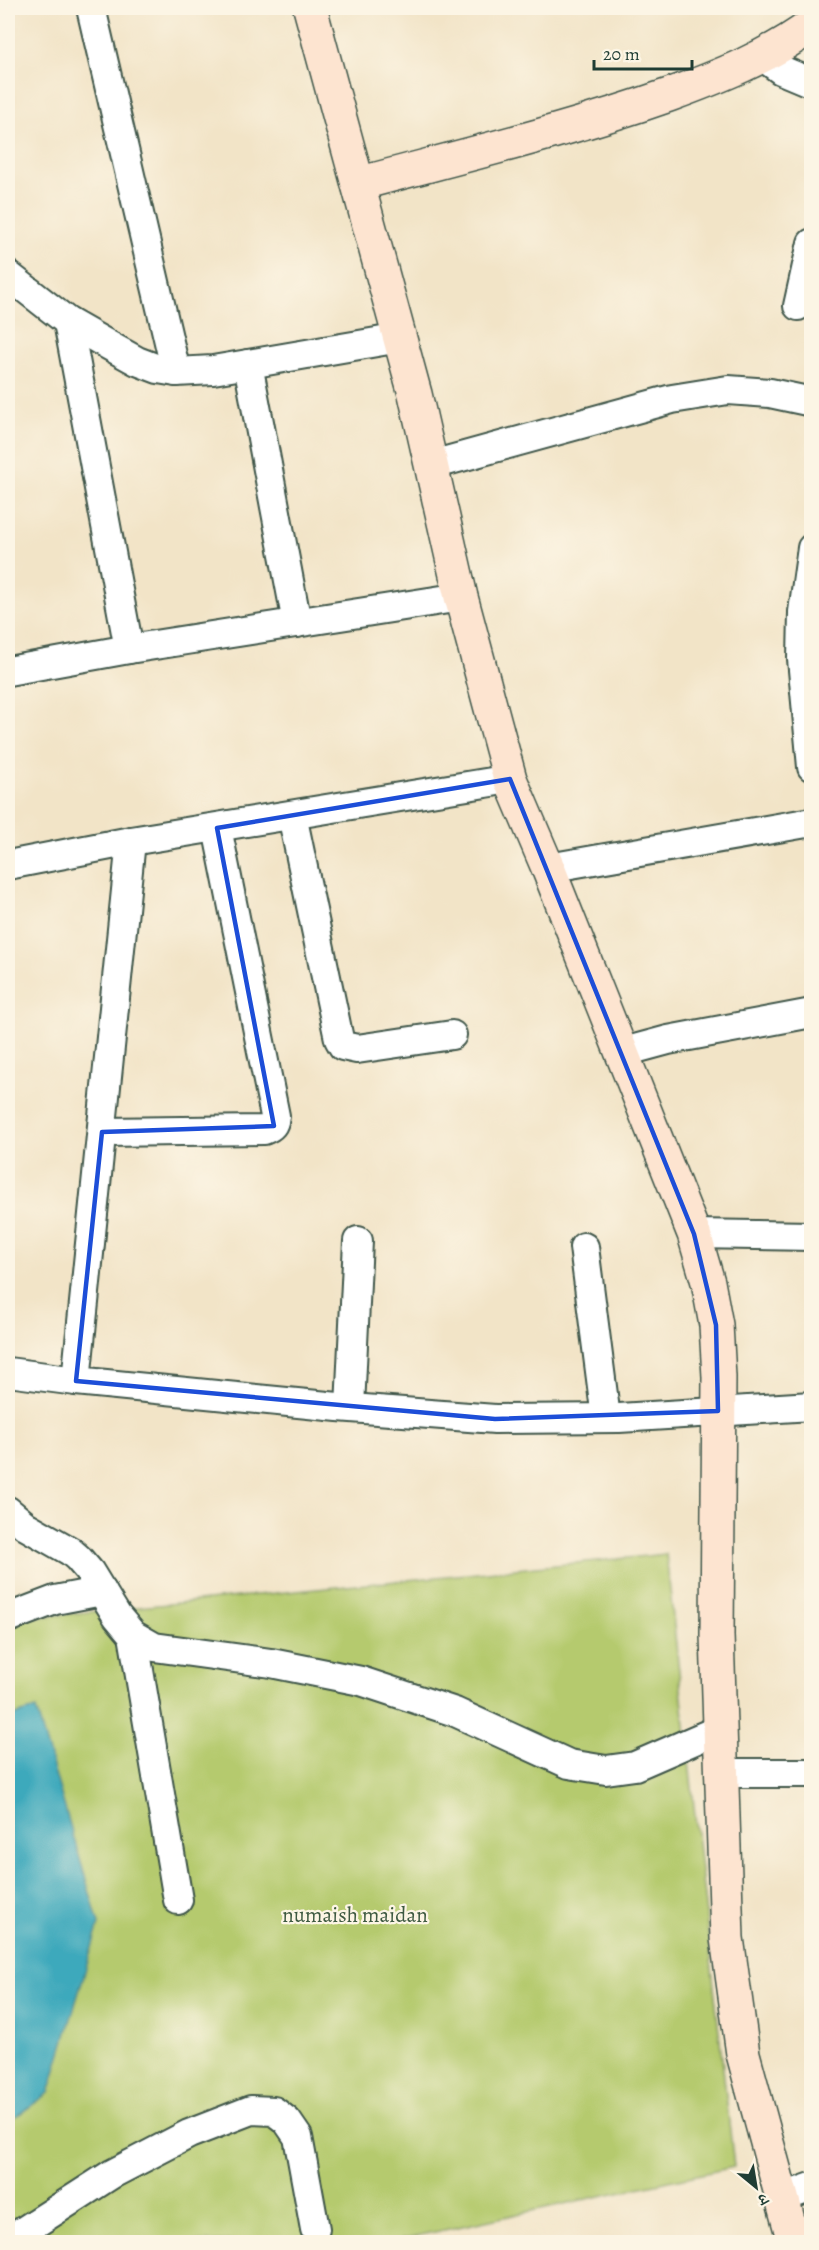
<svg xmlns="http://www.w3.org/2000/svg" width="819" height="2250" viewBox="0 0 819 2250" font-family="Alegreya,'Noto Serif Devanagari',serif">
  <rect width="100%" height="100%" fill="#fcf5e5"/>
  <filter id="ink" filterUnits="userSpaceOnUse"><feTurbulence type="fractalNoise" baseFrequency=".0167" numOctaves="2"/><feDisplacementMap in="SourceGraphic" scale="12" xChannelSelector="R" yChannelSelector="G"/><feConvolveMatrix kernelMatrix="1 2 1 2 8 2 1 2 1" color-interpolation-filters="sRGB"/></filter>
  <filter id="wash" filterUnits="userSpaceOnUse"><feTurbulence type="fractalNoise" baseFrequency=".008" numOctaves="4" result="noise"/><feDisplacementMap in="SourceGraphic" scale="24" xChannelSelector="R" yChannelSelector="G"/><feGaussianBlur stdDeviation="1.35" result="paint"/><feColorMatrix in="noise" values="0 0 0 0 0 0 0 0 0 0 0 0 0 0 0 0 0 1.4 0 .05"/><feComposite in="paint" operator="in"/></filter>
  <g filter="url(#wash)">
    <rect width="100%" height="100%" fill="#f2e4c7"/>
    <!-- green -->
    <polygon fill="#b5ca6e" stroke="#6a8451" stroke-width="1.5" points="666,1554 734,2167 389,2242 8,2242 8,1620"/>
    <!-- water -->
    <polygon fill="#3ca9bc" stroke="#2e7378" stroke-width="1.5" points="36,1709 99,1924 49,2093 8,2122 8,1717"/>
  </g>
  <g filter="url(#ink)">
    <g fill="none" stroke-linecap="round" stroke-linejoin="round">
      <defs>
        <g id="street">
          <polyline points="91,8 176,372"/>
          <polyline points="762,56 781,70 812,83"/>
          <polyline points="8,275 68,322 110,346 137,361 158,369 176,372 213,370 400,338"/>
          <polyline points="798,306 812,243"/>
          <polyline points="68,322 129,649"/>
          <polyline points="248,364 297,623"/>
          <polyline points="432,465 672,399 728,390 770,393 812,402"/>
          <polyline points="812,548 803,612 802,659 812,767"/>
          <polyline points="8,671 129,649 461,597"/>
          <polyline points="292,815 339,1039 343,1046 357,1049 452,1035"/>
          <polyline points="8,865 131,841 510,779"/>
          <polyline points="548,868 812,822"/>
          <polyline points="620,1053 668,1040 812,1013"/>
          <path d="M102,1132l162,-2c8,-3 10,-5 11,-14l-58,-288"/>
          <polyline points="694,1234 812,1236"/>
          <polyline points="584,1247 606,1418"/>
          <polyline points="8,1372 76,1381 338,1407 495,1419 619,1418 812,1406"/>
          <polyline points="76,1381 131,841"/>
          <polyline points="350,1407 358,1241"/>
          <polyline points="8,1511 26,1526 70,1551 78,1558 90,1572 117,1616 133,1635 154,1647 271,1663 361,1681 455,1712 569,1764 606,1770 635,1766 720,1729"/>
          <polyline points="8,1618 55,1600 102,1591"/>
          <polyline points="133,1635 178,1900"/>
          <polyline points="721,1773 812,1773"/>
          <polyline points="781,2198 812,2187"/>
          <polyline points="8,2241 112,2174 189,2134 251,2110 274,2111 287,2121 298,2137 315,2229"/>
        </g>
        <g id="secondary">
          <polyline points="310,8 415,394 461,597 510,779 548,868 694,1234 708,1282 716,1325 719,1377 717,1635 727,1938 743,2054 794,2242"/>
          <path d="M358,184c104,-28 209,-53 311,-89 49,-18 100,-38 143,-70"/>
        </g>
      </defs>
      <!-- street casing -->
      <use href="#street" stroke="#3f564a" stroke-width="32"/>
      <!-- secondary casing -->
      <use href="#secondary" stroke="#3f564a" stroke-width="36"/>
      <!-- street -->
      <use href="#street" stroke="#fff" stroke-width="28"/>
      <!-- secondary -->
      <use href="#secondary" stroke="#fde4d0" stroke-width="33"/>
    </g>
  </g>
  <!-- marked area -->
  <path fill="none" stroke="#1d4ed8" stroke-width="4.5" stroke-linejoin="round" d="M510,779l184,455 22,91 2,86 -223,8 -419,-38 26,-249 172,-6 -57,-298z"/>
  <g text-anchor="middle" stroke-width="4.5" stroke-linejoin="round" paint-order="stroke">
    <!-- park labels -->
    <g font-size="21" fill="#3d5940" stroke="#fcf5e5">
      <text x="355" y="1922">numaish maidan</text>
    </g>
  </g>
  <!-- margin -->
  <rect width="819" height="2250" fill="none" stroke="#fcf5e5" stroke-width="30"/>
  <!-- north arrow -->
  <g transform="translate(756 2187) rotate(150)" stroke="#fcf5e5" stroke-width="4.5" paint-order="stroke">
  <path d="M0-4.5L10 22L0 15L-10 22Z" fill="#1f3d34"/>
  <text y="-9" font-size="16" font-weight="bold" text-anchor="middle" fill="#1f3d34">उ</text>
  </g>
  <!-- scale -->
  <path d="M594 60v9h98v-9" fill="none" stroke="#1f3d34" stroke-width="3"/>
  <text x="603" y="60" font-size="18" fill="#1f3d34" stroke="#fcf5e5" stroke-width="4.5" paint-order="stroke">20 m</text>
</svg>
